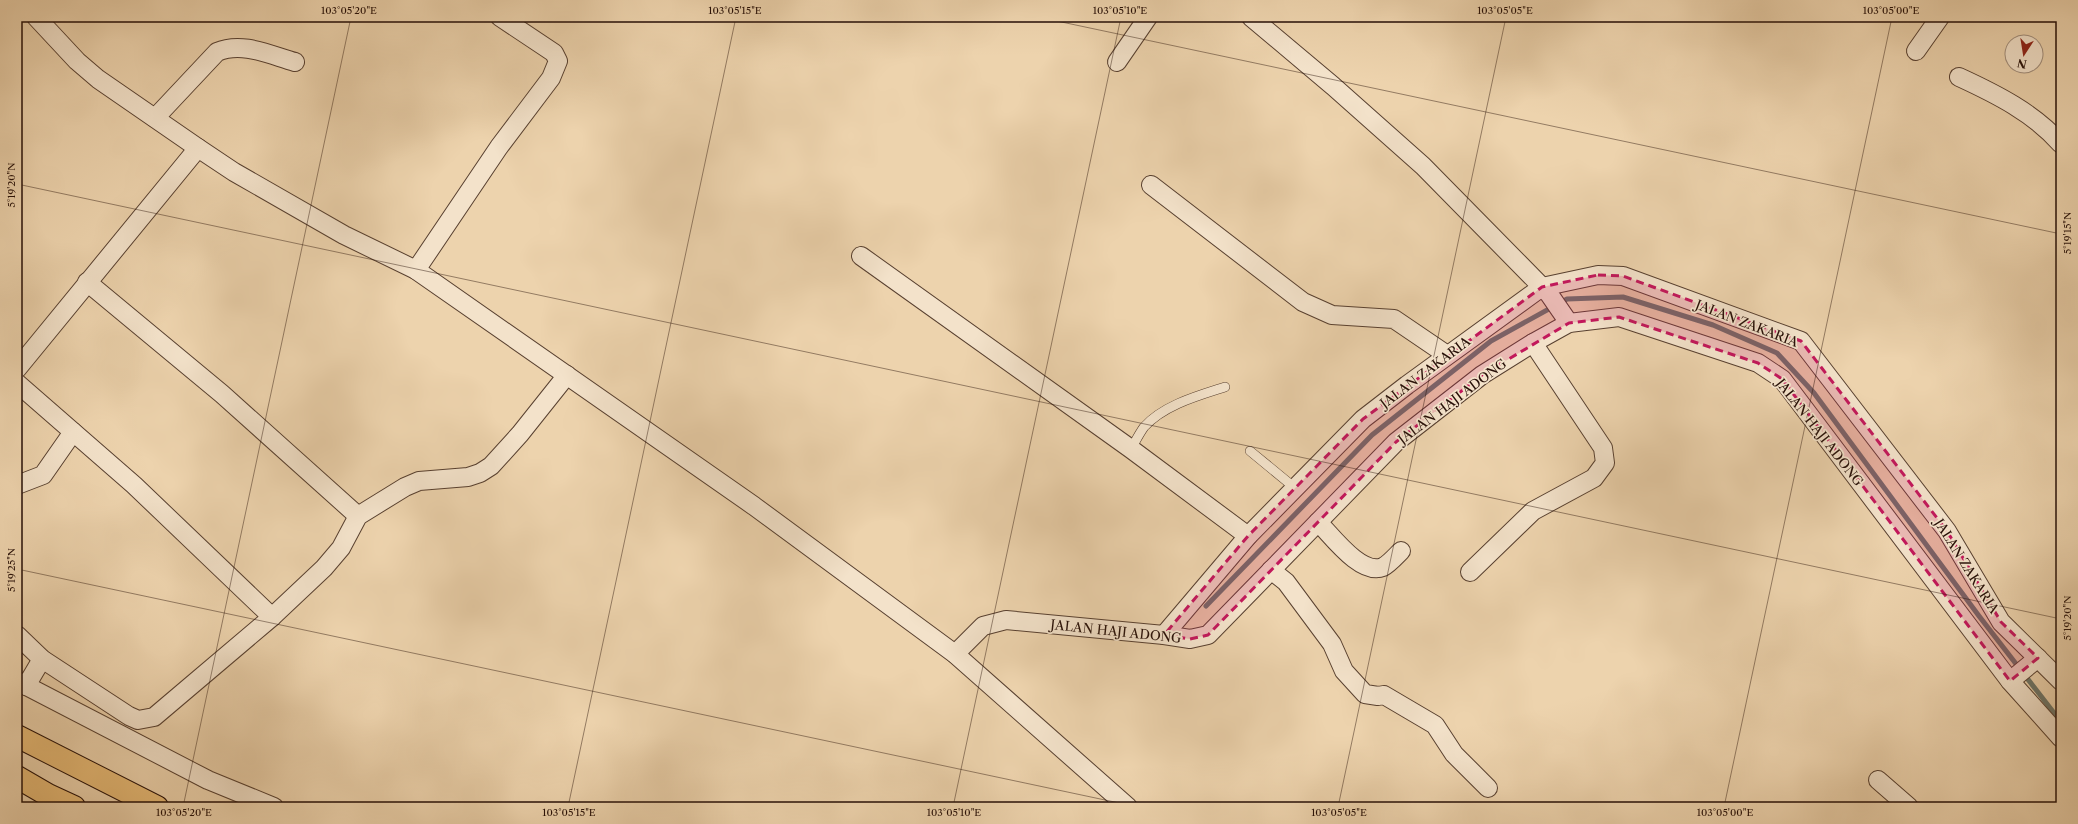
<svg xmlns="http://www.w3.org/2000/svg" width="2078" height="824" viewBox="0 0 2078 824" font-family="'Libre Caslon Text',serif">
  <rect width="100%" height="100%" fill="#edd3ad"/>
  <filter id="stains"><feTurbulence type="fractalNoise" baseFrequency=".005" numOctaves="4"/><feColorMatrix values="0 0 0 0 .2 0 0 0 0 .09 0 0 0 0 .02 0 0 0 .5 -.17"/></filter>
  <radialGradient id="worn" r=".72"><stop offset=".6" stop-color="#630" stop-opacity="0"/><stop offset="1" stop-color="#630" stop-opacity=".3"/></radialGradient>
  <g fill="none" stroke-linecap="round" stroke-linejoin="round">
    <!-- stream -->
    <polyline stroke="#6b7468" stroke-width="5" points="1206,606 1372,435 1491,341 1567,299 1623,297 1713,325 1777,353 1814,393 1979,616 2061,722"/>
    <defs>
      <g id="lane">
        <path d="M1131,449c4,-7 8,-15 13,-22 20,-22 53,-31 81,-40"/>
        <polyline points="1250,451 1295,488"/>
      </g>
      <g id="street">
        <polyline points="36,17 77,61 98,79 198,148 234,172 344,235 416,270 754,506 955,654 1128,807"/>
        <polyline points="1251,17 1333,86 1423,166 1549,294 1569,323"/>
        <polyline points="1916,51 1940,17"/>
        <polyline points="1117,62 1148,17"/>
        <path d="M1959,77c37,17 75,36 102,67"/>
        <path d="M155,118l62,-66c25,-11 53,3 78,10"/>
        <polyline points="1151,185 1303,302 1332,315 1394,319 1447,355"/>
        <polyline points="861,256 1131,449 1248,536"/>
        <polyline points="416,270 499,147 551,78 558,61 554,53 500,17"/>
        <polyline points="87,282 222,394 358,516"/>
        <polyline points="17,369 198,148"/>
        <polyline points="17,383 134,485 272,617"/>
        <polyline points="17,485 43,475 73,432"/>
        <path d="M1318,522c14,14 43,54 65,45 6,-3 13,-11 18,-16"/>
        <polyline points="1271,570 1286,582 1332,644 1344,671 1365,694 1378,696 1384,695 1435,725 1454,754 1488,788"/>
        <polyline points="1470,572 1533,511 1594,478 1605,463 1603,448 1533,343"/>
        <polyline points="17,635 42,659 129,716 138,720 154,717 272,617 324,568 341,548 358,516 405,487 419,481 468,477 480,473 491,466 520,434 567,375"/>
        <polyline points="1164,635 1248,536 1363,419 1407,385 1542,287 1598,275 1623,276 1801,341 1947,531 2001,622 2061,681"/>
        <polyline points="955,654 983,626 1006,620 1164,635 1190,639 1208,635 1396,442 1482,375 1533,343 1569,323 1619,317 1758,363 1782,379 2010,681 2061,738"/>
        <polyline points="17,681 208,780 274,807"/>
        <polyline points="2010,681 2038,658"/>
        <polyline points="26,686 42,659"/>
        <polyline points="1878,780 1909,807"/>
      </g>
      <g id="primary">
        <polyline points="17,736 157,807"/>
        <polyline points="17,777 48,795 74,807"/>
      </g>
    </defs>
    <!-- lane casing -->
    <use href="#lane" stroke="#584030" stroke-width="10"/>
    <!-- street casing -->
    <use href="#street" stroke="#584030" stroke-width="20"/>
    <!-- primary casing -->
    <use href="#primary" stroke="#260f07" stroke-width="24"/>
    <!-- lane -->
    <use href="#lane" stroke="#f3e2ca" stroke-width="9"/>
    <!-- street -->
    <use href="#street" stroke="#f3e2ca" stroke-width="18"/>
    <!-- primary -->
    <use href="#primary" stroke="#e6ba76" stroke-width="22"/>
  </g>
  <!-- marked area -->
  <path fill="#c2185b" fill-opacity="0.2" stroke="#c2185b" stroke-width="3" stroke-dasharray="8 5" stroke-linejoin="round" d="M1598,275l25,1 178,65 146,190 54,91 37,36 -28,23 -228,-302 -24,-16 -139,-46 -50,6 -87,52 -86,67 -188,193 -18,4 -26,-4 84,-99 115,-117 179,-132z"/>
  <!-- ticks -->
  <path fill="none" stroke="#260f07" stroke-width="1" stroke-opacity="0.45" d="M1038,17l1023,217M17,184l2044,435M17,569l1121,238M183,807l168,-790M568,807l168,-790M953,807l168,-790M1338,807l168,-790M1724,807l168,-790"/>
  <g text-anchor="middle" stroke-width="3.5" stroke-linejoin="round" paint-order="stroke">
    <!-- street labels -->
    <g font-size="13" fill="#260f07" stroke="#f3e2ca">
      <text transform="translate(1747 323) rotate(21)" y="5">JALAN ZAKARIA</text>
      <text transform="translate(1425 372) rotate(-37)" y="5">JALAN ZAKARIA</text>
      <text transform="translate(1452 401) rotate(-37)" y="5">JALAN HAJI ADONG</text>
      <text transform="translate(1820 432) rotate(52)" y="5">JALAN HAJI ADONG</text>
      <text transform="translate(1967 566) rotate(58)" y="5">JALAN ZAKARIA</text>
      <text transform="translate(1116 631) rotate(6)" y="5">JALAN HAJI ADONG</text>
    </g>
  </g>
  <!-- margin -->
  <rect width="2078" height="824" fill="none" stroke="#edd3ad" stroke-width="44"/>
  <!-- north arrow -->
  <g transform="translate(2024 54) rotate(192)"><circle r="19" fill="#f3e2ca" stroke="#a18e7c"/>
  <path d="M0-3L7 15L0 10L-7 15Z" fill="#8f2418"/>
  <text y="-6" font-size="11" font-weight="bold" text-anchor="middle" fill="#260f07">N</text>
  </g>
  <rect x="22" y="22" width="2034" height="780" fill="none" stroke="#260f07" stroke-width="1.5"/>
  <g font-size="10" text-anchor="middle" fill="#260f07">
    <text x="349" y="14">103°05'20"E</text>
    <text x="735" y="14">103°05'15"E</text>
    <text x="1120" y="14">103°05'10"E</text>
    <text x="1505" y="14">103°05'05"E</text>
    <text x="1891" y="14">103°05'00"E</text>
    <text transform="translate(11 185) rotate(-90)" y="4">5°19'20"N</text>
    <text transform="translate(2067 233) rotate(-90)" y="4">5°19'15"N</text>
    <text transform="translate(11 570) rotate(-90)" y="4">5°19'25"N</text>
    <text transform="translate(2067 618) rotate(-90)" y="4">5°19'20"N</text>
    <text x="184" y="816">103°05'20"E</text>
    <text x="569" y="816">103°05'15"E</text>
    <text x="954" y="816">103°05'10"E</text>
    <text x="1339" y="816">103°05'05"E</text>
    <text x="1725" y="816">103°05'00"E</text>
  </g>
  <rect width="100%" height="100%" filter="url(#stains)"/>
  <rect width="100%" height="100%" fill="url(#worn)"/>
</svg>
